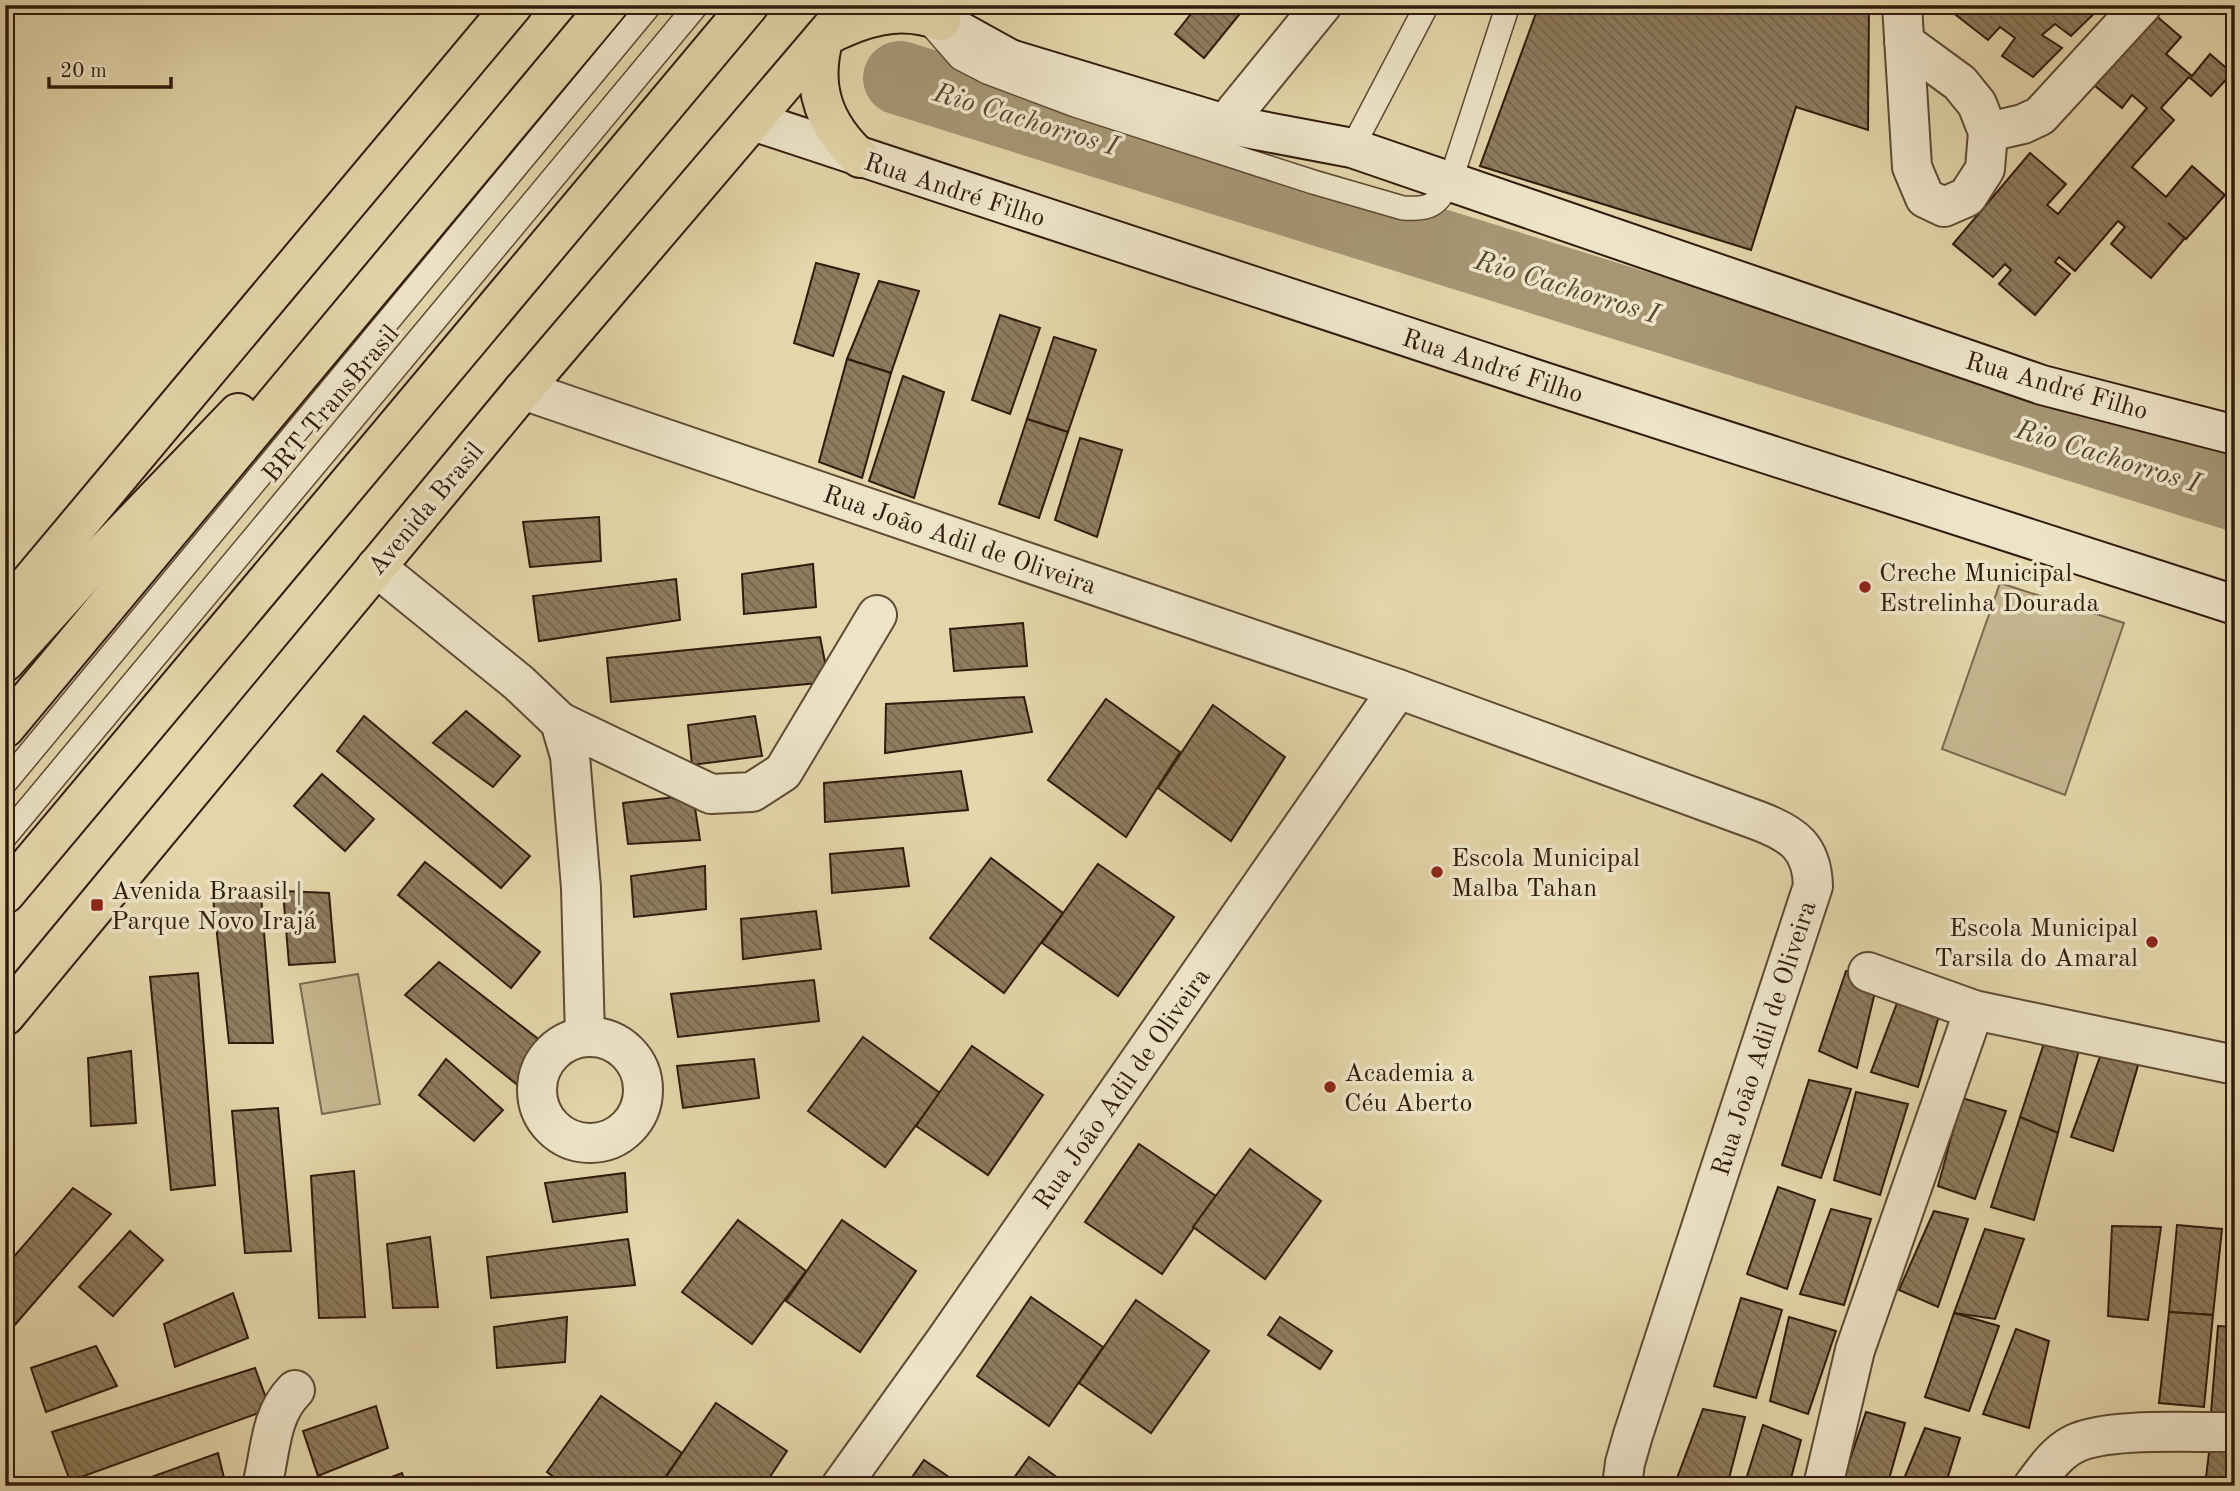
<svg xmlns="http://www.w3.org/2000/svg" width="2240" height="1491" viewBox="0 0 2240 1491" font-family="'Old Standard TT',serif">
  <defs>
    <pattern id="building-back-hatch" width="6" height="6" patternUnits="userSpaceOnUse" patternTransform="scale(1.75)"><rect width="6" height="6" fill="#8e7c5e"/><path d="M-1 5l2 2M0 0l6 6M5-1l2 2" fill="none" stroke="#75654c"/></pattern>
  </defs>
  <rect width="100%" height="100%" fill="#e3d6aa"/>
  <filter id="stains"><feTurbulence type="fractalNoise" baseFrequency=".00286" numOctaves="4"/><feColorMatrix values="0 0 0 0 .2 0 0 0 0 .09 0 0 0 0 .02 0 0 0 .5 -.17"/></filter>
  <radialGradient id="worn" r=".72"><stop offset=".6" stop-color="#630" stop-opacity="0"/><stop offset="1" stop-color="#630" stop-opacity=".3"/></radialGradient>
  <!-- green -->
  <g fill="#c5b68f" stroke="#7b684e" stroke-width="2">
    <polygon points="2000,583 2124,623 2065,795 1942,749"/>
    <polygon points="358,974 380,1104 322,1114 300,984"/>
  </g>
  <g fill="none" stroke-linecap="round" stroke-linejoin="round">
    <!-- river -->
    <polyline stroke="#a69674" stroke-width="74" points="900,78 2235,494"/>
  </g>
  <!-- building -->
  <g fill="url(#building-back-hatch)" stroke="#311b0c" stroke-width="2">
    <polygon points="1198,5 1247,5 1204,58 1175,34"/>
    <polygon points="1539,5 1869,5 1868,130 1796,107 1751,250 1480,166"/>
    <polygon points="1964,5 2103,5 2071,36 2055,24 2042,35 2062,48 2033,77 2002,56 2015,38 2000,27 1988,40 1956,15"/>
    <polygon points="2154,14 2181,37 2166,54 2192,76 2210,54 2232,73 2211,96 2189,77 2161,108 2174,120 2132,167 2166,197 2192,166 2225,195 2186,239 2168,223 2185,238 2151,278 2111,244 2125,227 2118,221 2075,271 2059,257 2055,262 2070,274 2035,315 1999,284 2011,270 2005,264 1993,277 1953,244 2030,153 2066,184 2047,205 2058,214 2147,108 2132,95 2122,108 2094,85"/>
    <polygon points="816,263 859,274 833,356 794,343"/>
    <polygon points="879,281 919,291 891,373 847,359"/>
    <polygon points="1000,315 1040,328 1010,414 972,400"/>
    <polygon points="1054,337 1096,350 1068,432 1027,419"/>
    <polygon points="847,359 891,373 862,478 819,462"/>
    <polygon points="903,376 944,392 914,498 869,481"/>
    <polygon points="1027,419 1068,432 1039,518 999,504"/>
    <polygon points="1080,438 1122,450 1097,537 1055,520"/>
    <polygon points="599,517 601,561 530,567 523,522"/>
    <polygon points="813,564 816,607 744,614 742,574"/>
    <polygon points="676,579 680,620 539,641 533,596"/>
    <polygon points="1023,623 1027,666 954,671 950,629"/>
    <polygon points="820,637 829,682 611,702 607,658"/>
    <polygon points="1024,697 1032,732 885,753 886,704"/>
    <polygon points="1106,699 1180,752 1126,837 1048,780"/>
    <polygon points="1213,705 1285,757 1231,841 1158,788"/>
    <polygon points="466,711 520,756 493,787 433,743"/>
    <polygon points="364,716 530,856 501,888 337,751"/>
    <polygon points="755,716 762,756 692,765 688,725"/>
    <polygon points="961,771 968,810 825,822 824,783"/>
    <polygon points="322,774 374,819 345,851 294,806"/>
    <polygon points="693,795 700,840 628,844 623,803"/>
    <polygon points="903,848 909,886 832,893 830,854"/>
    <polygon points="991,858 1063,913 1004,993 930,938"/>
    <polygon points="425,862 540,952 511,988 398,895"/>
    <polygon points="1098,864 1174,917 1118,996 1042,943"/>
    <polygon points="705,866 706,909 634,917 631,876"/>
    <polygon points="283,891 329,893 335,962 289,965"/>
    <polygon points="261,895 273,1043 229,1043 213,898"/>
    <polygon points="816,911 821,949 743,959 741,919"/>
    <polygon points="439,962 554,1051 520,1087 405,995"/>
    <polygon points="1846,971 1879,975 1857,1068 1819,1051"/>
    <polygon points="198,973 215,1185 171,1190 150,977"/>
    <polygon points="814,980 819,1021 678,1037 671,994"/>
    <polygon points="1902,990 1944,999 1918,1087 1871,1072"/>
    <polygon points="863,1037 940,1093 885,1167 808,1111"/>
    <polygon points="2045,1040 2081,1042 2058,1133 2020,1117"/>
    <polygon points="972,1046 1043,1095 988,1175 916,1126"/>
    <polygon points="131,1051 136,1123 91,1126 88,1058"/>
    <polygon points="2101,1054 2139,1062 2113,1151 2071,1137"/>
    <polygon points="446,1059 503,1110 474,1141 419,1095"/>
    <polygon points="754,1059 759,1098 683,1108 677,1066"/>
    <polygon points="1809,1080 1851,1089 1821,1178 1782,1165"/>
    <polygon points="1856,1092 1908,1104 1880,1195 1834,1180"/>
    <polygon points="1962,1098 2006,1111 1975,1199 1938,1186"/>
    <polygon points="278,1108 291,1251 245,1253 232,1111"/>
    <polygon points="2020,1117 2058,1133 2034,1220 1991,1207"/>
    <polygon points="1139,1144 1216,1196 1162,1274 1085,1222"/>
    <polygon points="1250,1149 1321,1201 1265,1279 1193,1227"/>
    <polygon points="354,1171 365,1317 319,1318 311,1176"/>
    <polygon points="625,1173 627,1212 553,1222 545,1183"/>
    <polygon points="1778,1187 1815,1200 1787,1289 1747,1274"/>
    <polygon points="73,1188 111,1214 13,1327 5,1320 5,1267"/>
    <polygon points="1831,1209 1871,1219 1844,1305 1800,1294"/>
    <polygon points="1934,1211 1968,1219 1938,1307 1899,1290"/>
    <polygon points="738,1220 806,1271 752,1344 682,1292"/>
    <polygon points="842,1220 916,1271 860,1352 786,1301"/>
    <polygon points="2177,1225 2222,1229 2213,1315 2169,1312"/>
    <polygon points="2112,1226 2161,1227 2148,1320 2108,1316"/>
    <polygon points="1985,1229 2024,1239 1995,1319 1954,1313"/>
    <polygon points="130,1231 163,1260 113,1316 79,1287"/>
    <polygon points="430,1237 438,1307 393,1308 387,1244"/>
    <polygon points="628,1239 635,1285 491,1298 487,1257"/>
    <polygon points="233,1293 248,1338 175,1367 164,1324"/>
    <polygon points="1031,1297 1103,1347 1049,1426 977,1376"/>
    <polygon points="1741,1298 1782,1310 1756,1398 1714,1386"/>
    <polygon points="1136,1300 1209,1351 1151,1433 1079,1383"/>
    <polygon points="2169,1312 2213,1315 2204,1407 2159,1403"/>
    <polygon points="1954,1313 1999,1326 1969,1411 1925,1397"/>
    <polygon points="567,1317 565,1362 497,1368 494,1327"/>
    <polygon points="1280,1317 1332,1351 1320,1369 1268,1335"/>
    <polygon points="1789,1317 1836,1331 1808,1414 1770,1401"/>
    <polygon points="2218,1326 2235,1327 2235,1416 2211,1413"/>
    <polygon points="2016,1329 2049,1341 2029,1428 1983,1414"/>
    <polygon points="96,1346 117,1386 46,1412 31,1368"/>
    <polygon points="255,1368 270,1409 70,1481 52,1432"/>
    <polygon points="601,1396 682,1453 659,1486 566,1486 547,1472"/>
    <polygon points="716,1403 787,1451 764,1486 660,1486"/>
    <polygon points="376,1406 388,1448 318,1476 303,1431"/>
    <polygon points="1703,1409 1745,1417 1727,1486 1674,1486"/>
    <polygon points="1866,1412 1905,1423 1887,1486 1841,1486"/>
    <polygon points="1763,1425 1801,1440 1789,1486 1744,1486"/>
    <polygon points="1925,1428 1960,1438 1945,1486 1901,1486"/>
    <polygon points="2210,1444 2235,1446 2235,1486 2205,1486"/>
    <polygon points="218,1453 226,1486 142,1486 140,1481"/>
    <polygon points="1029,1457 1069,1486 1008,1486"/>
    <polygon points="924,1460 962,1486 906,1486"/>
    <polygon points="402,1473 406,1486 368,1486"/>
  </g>
  <g fill="none" stroke-linecap="round" stroke-linejoin="round">
    <defs>
      <g id="lane">
        <path d="M932,26l28,32 27,14 88,33 238,77 90,26c28,2 33,-3 47,-26l58,-177"/>
        <polyline points="1352,148 1427,5"/>
        <polyline points="5,783 650,5"/>
        <polyline points="5,837 697,5"/>
      </g>
      <g id="street">
        <polyline points="1902,5 1912,167 1925,198 1944,207 1967,197 1985,169 1988,132 1977,104 1960,83 1904,42"/>
        <polyline points="1225,124 1322,5"/>
        <polyline points="1988,132 2023,124 2040,116 2142,5"/>
        <path d="M523,390l875,299 361,132c34,13 53,26 54,65l-180,549 -8,28 -3,23"/>
        <polyline points="376,567 519,683 560,722 570,756 581,888 585,1037"/>
        <polyline points="560,722 711,794 752,792 783,772 877,615"/>
        <polyline points="1868,972 1974,1010 2235,1065"/>
        <circle cx="590" cy="1090" r="53"/>
        <path d="M262,1486c9,-34 7,-70 33,-96"/>
        <polyline points="841,1486 945,1341 1398,689"/>
        <polyline points="1823,1486 1855,1350 1974,1010"/>
        <path d="M2033,1486c12,-16 23,-33 41,-42 33,-17 121,-11 161,-12"/>
      </g>
      <g id="secondary">
        <polyline points="938,5 941,21 1010,59 1225,124 1352,148 2042,385 2235,435"/>
        <polyline points="753,121 1544,382 2235,605"/>
      </g>
      <g id="highway">
        <path d="M860,158c-37,-34 -50,-72 -36,-121 37,-20 76,-32 117,-16"/>
        <polyline points="5,612 513,5"/>
        <polyline points="5,662 95,562 238,413"/>
        <polyline points="5,728 608,5"/>
        <polyline points="5,894 749,5"/>
        <polyline points="5,1016 523,390 851,5"/>
      </g>
    </defs>
    <!-- lane casing -->
    <use href="#lane" stroke="#5e4a34" stroke-width="26"/>
    <!-- street casing -->
    <use href="#street" stroke="#5e4a34" stroke-width="42"/>
    <!-- secondary casing -->
    <use href="#secondary" stroke="#311b0c" stroke-width="42"/>
    <!-- highway casing -->
    <use href="#highway" stroke="#311b0c" stroke-width="42"/>
    <!-- lane -->
    <use href="#lane" stroke="#ede4c8" stroke-width="23"/>
    <!-- street -->
    <use href="#street" stroke="#ede4c8" stroke-width="38"/>
    <!-- secondary -->
    <use href="#secondary" stroke="#ede4c8" stroke-width="38"/>
    <!-- highway -->
    <use href="#highway" stroke="#e3d6aa" stroke-width="38"/>
  </g>
  <!-- markers -->
  <g fill="#8f2418" stroke="#ede4c8" stroke-width="2.5">
    <circle cx="1865" cy="587" r="7"/>
    <circle cx="1437" cy="872" r="7"/>
    <rect x="90" y="898" width="14" height="14" rx="3.5"/>
    <circle cx="2152" cy="942" r="7"/>
    <circle cx="1330" cy="1087" r="7"/>
  </g>
  <g text-anchor="middle" stroke-width="7" stroke-linejoin="round" paint-order="stroke">
    <!-- street labels -->
    <g font-size="26" fill="#311b0c" stroke="#ede4c8">
      <text transform="translate(955 189) rotate(18)" y="9">Rua André Filho</text>
      <text transform="translate(1493 365) rotate(18)" y="9">Rua André Filho</text>
      <text transform="translate(2057 385) rotate(16)" y="9">Rua André Filho</text>
      <text transform="translate(330 403) rotate(-50)" y="9">BRT TransBrasil</text>
      <text transform="translate(425 508) rotate(-50)" y="9">Avenida Brasil</text>
      <text transform="translate(960 539) rotate(19)" y="9">Rua João Adil de Oliveira</text>
      <text transform="translate(1763 1038) rotate(-72)" y="9">Rua João Adil de Oliveira</text>
      <text transform="translate(1121 1088) rotate(-55)" y="9">Rua João Adil de Oliveira</text>
    </g>
    <!-- poi labels -->
    <g font-size="26" fill="#311b0c" stroke="#ede4c8" text-anchor="start">
      <text x="1879" y="581">Creche Municipal<tspan x="1879" dy="30">Estrelinha Dourada</tspan></text>
      <text x="1451" y="866">Escola Municipal<tspan x="1451" dy="30">Malba Tahan</tspan></text>
      <text x="111" y="899">Avenida Braasil |<tspan x="111" dy="30">Parque Novo Irajá</tspan></text>
      <text x="2138" y="936" text-anchor="end">Escola Municipal<tspan x="2138" dy="30">Tarsila do Amaral</tspan></text>
      <text x="1344" y="1081">Academia a<tspan x="1344" dy="30">Céu Aberto</tspan></text>
    </g>
    <!-- water labels -->
    <g font-size="28" font-style="italic" fill="#5a4630" stroke="#ede4c8">
      <text transform="translate(1026 118) rotate(17)" y="10">Rio Cachorros I</text>
      <text transform="translate(1567 286) rotate(17)" y="10">Rio Cachorros I</text>
      <text transform="translate(2108 455) rotate(17)" y="10">Rio Cachorros I</text>
    </g>
  </g>
  <!-- margin -->
  <rect width="2240" height="1491" fill="none" stroke="#e3d6aa" stroke-width="28"/>
  <rect x="7" y="7" width="2226" height="1477" fill="none" stroke="#311b0c" stroke-width="3.5"/>
  <rect x="14" y="14" width="2212" height="1463" fill="none" stroke="#311b0c" stroke-width="2"/>
  <!-- scale -->
  <path d="M49 77v10h122v-10" fill="none" stroke="#311b0c" stroke-width="3.5"/>
  <text x="60" y="77" font-size="21" fill="#311b0c" stroke="#ede4c8" stroke-width="5" paint-order="stroke">20 m</text>
  <rect width="100%" height="100%" filter="url(#stains)"/>
  <rect width="100%" height="100%" fill="url(#worn)"/>
</svg>
